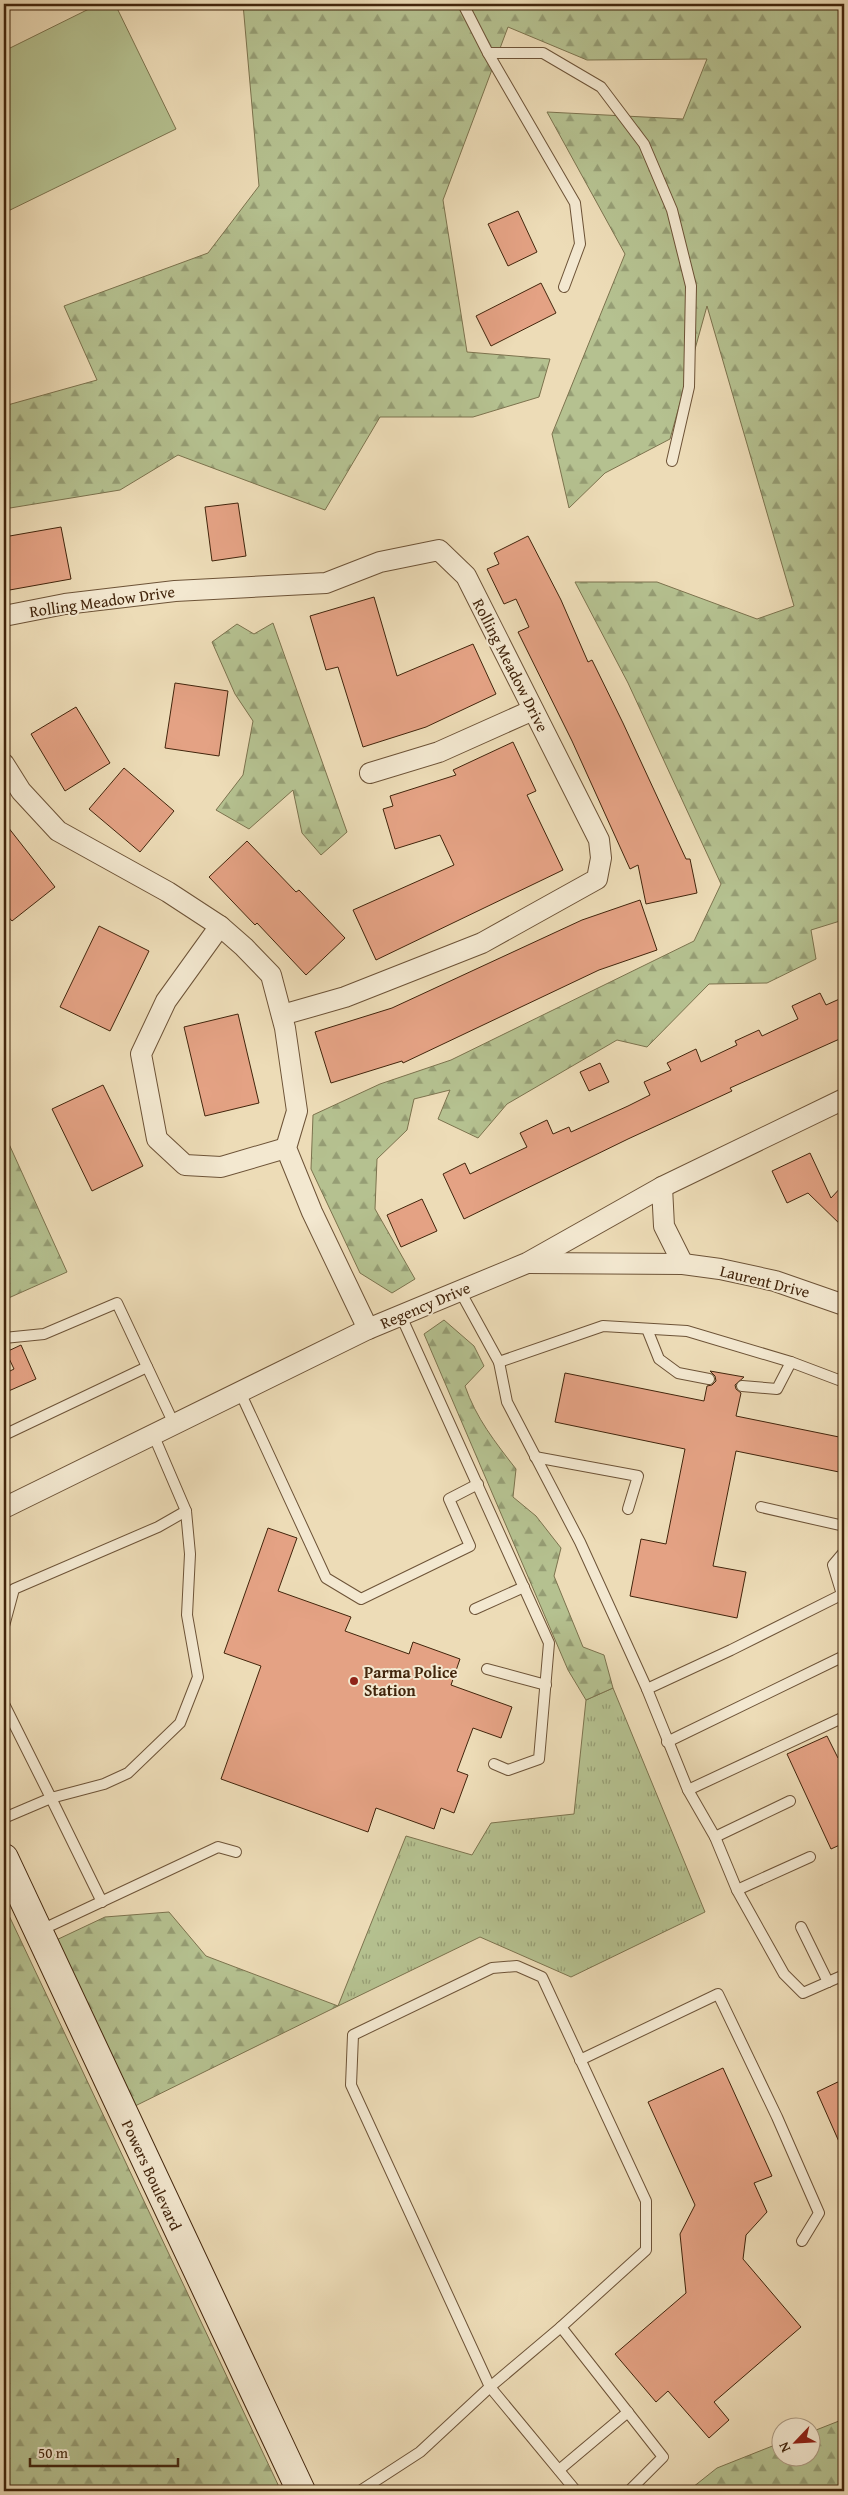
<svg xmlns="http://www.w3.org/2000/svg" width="848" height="2495" viewBox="0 0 848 2495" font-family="'Gentium Book Plus',serif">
  <defs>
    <pattern id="grass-tufts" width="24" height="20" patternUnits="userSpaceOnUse" patternTransform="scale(1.25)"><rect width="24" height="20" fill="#b5c190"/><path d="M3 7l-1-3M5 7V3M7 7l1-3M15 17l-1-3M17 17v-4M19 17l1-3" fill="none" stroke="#959d74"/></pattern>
    <pattern id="forest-firs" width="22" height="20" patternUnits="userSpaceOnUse" patternTransform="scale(1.25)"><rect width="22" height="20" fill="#b5c190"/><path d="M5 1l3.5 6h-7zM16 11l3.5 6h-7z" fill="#959d74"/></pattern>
  </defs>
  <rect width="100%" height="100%" fill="#eddcb7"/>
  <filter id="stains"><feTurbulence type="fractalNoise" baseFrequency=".004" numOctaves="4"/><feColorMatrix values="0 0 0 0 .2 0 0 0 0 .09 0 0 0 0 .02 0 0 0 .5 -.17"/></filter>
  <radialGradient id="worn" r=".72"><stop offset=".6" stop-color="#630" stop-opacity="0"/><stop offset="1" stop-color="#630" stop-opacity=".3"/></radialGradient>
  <!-- grass -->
  <polygon fill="url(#grass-tufts)" stroke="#7c734e" points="613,1688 705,1912 571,1977 480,1937 338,2006 406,1836 472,1855 491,1823 574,1814 586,1700"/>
  <!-- forest -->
  <g fill="url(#forest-firs)" stroke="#7c734e">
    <polygon points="243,4 844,4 844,925 840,921 811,930 816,959 767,983 709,984 647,1047 617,1040 507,1104 478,1138 438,1119 450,1090 414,1099 407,1130 377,1159 375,1209 415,1279 392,1293 360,1273 311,1169 313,1115 380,1084 451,1060 694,941 721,884 628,683 575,582 657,582 757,619 794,606 707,306 670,439 605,473 569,508 552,434 625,254 547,112 683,119 707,59 587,60 508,27 443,200 467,352 550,359 539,397 473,417 380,417 325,510 178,455 120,490 4,509 4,406 97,380 64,306 208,253 259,186"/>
    <polygon points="273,623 347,832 321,855 302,833 293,790 249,829 216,810 243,775 253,721 235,694 212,642 237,624 254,634"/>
    <polygon points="4,1133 67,1272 4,1300"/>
    <path d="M444,1320l30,26 10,20 -19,20c11,32 30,56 51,83l-3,28 23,19 25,32 -7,28 29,71 21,8 9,33 -27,12 -18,-30 -144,-336z"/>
    <polygon points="4,1905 281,2491 4,2491"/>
    <polygon points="169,1912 206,1956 338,2006 131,2108 52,1942 105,1917"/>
    <polygon points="844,2419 844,2491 688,2491 717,2468 780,2443 780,2458 810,2458 811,2432"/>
  </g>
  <!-- garden -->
  <polygon fill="#b5c190" stroke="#7c734e" points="99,4 115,4 176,129 4,213 4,51"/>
  <!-- building -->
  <g fill="#e4a284" stroke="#42250c">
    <polygon points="518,211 537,252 508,266 488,224"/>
    <polygon points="541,283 556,313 491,346 476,316"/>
    <polygon points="238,503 246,556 212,561 205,507"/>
    <polygon points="61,527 71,579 4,591 4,537"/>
    <polygon points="528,536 561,600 588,662 592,660 623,723 686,859 690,859 697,893 646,904 638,865 630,869 572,741 518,632 529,627 516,599 504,604 487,569 499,564 494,553"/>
    <polygon points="374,597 397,676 473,644 496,694 426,727 363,747 338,667 326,670 310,616"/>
    <polygon points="175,683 228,691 219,756 165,748"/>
    <polygon points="76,707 110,763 65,791 31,734"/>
    <polygon points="513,742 536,791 527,795 563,870 376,960 353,910 454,865 440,835 395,849 383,809 393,806 390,796 456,775 453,770"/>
    <polygon points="124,768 174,811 140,852 89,809"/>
    <polygon points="4,822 55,887 12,921 4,912"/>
    <polygon points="247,841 296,892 299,890 345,938 306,975 257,923 255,925 209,877"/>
    <polygon points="640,900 657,950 599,970 403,1063 402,1061 331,1083 315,1032 392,1008 582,920"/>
    <polygon points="99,926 149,951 110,1031 60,1007"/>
    <polygon points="820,993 826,1005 844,997 844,1037 730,1088 732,1091 628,1139 464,1219 443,1174 465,1163 470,1174 527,1147 520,1133 547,1120 553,1134 569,1127 571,1132 628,1106 650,1095 644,1082 671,1070 667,1063 696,1049 701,1062 737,1045 735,1041 759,1030 762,1036 798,1019 792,1006"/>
    <polygon points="238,1014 259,1103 205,1116 184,1027"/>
    <polygon points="600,1063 609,1082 589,1091 580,1072"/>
    <polygon points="103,1085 143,1166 92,1191 52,1109"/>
    <polygon points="810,1153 831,1198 844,1184 844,1228 808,1193 787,1203 772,1171"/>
    <polygon points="422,1199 437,1231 401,1247 387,1215"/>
    <polygon points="21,1345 36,1379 4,1393 4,1374 14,1369 6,1352"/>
    <polygon points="710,1371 744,1377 735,1385 736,1389 741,1393 736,1416 844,1438 844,1473 736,1451 713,1566 746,1572 737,1618 630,1596 641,1539 666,1544 685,1449 555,1422 565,1373 704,1401 707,1386 712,1385 716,1381 715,1376"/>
    <polygon points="268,1528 297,1538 278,1591 351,1617 345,1631 409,1654 413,1642 460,1659 451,1685 512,1707 501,1738 473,1728 457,1771 468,1775 454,1813 441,1808 434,1829 376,1808 368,1832 221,1779 261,1666 224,1653"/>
    <polygon points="827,1736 838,1758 844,1755 844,1843 831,1849 787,1754"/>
    <polygon points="723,2068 772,2176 754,2183 767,2212 746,2235 743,2259 801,2327 714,2402 729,2420 709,2438 668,2391 656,2402 615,2354 686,2293 680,2234 695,2205 648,2102"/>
    <polygon points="844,2079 844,2153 817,2092"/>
  </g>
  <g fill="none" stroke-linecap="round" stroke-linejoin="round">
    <defs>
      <g id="lane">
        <polyline points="463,4 488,53 543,53 601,87 644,144 672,210 691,286 689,387 672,461"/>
        <polyline points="488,53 575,203 580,244 564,287"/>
        <polyline points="460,1291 499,1362 603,1326 687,1331 791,1362 844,1382"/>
        <polyline points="401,1316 549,1643 539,1759 508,1770 494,1764"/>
        <polyline points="647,1329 659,1359 678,1373 709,1379"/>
        <polyline points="4,1338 44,1334 117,1303 174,1424"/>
        <polyline points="499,1362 507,1402 580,1542 647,1689"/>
        <polyline points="742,1386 777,1389 791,1362"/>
        <polyline points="240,1392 326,1578 361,1599 470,1546 449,1499 478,1484"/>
        <polyline points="4,1435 147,1367"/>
        <polyline points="535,1457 638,1476 628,1509"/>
        <polyline points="761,1507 844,1526"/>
        <polyline points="844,1552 833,1565 844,1601"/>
        <polyline points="841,1595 731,1650 647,1689 688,1790 715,1837 737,1890 784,1974 803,1993 844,1975"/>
        <polyline points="475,1609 524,1587"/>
        <polyline points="4,1626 14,1589 158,1527 186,1511 153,1434"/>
        <polyline points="487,1669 546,1685"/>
        <polyline points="4,1704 51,1798 104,1784 128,1773 180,1723 198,1677 187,1615 190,1554 186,1511"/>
        <polyline points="667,1742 844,1656"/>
        <polyline points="688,1790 844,1717"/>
        <polyline points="4,1818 51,1798 102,1902"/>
        <polyline points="715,1837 790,1801"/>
        <polyline points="737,1890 810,1857"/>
        <polyline points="801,1927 828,1982"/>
        <polyline points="39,1931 218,1847 236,1852"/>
        <polyline points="580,2060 718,1994 777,2117 819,2213 802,2241"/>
        <polyline points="561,2327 646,2250 646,2201 542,1977 517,1966 492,1968 353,2035 351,2085 490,2387 576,2491"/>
        <polyline points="559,2470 628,2412"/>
        <polyline points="360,2491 420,2452 490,2387 561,2327 663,2457 629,2491"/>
      </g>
      <g id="street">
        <polyline points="4,616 65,604 175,591 326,583 380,562 439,550 466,576 599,840 601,858 597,879 482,943 345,997 282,1015"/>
        <polyline points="4,764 21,791 58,831 168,892 220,926 244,947 271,975 285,1028 297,1111 286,1148 312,1212 368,1329"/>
        <polyline points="370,773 439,752 533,710"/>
        <polyline points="220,926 166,1001 141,1054 157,1139 185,1165 221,1167 286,1148"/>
        <polyline points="662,1187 664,1226 683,1264"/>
        <polyline points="529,1263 683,1264 720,1269 775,1281 844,1305"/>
        <polyline points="4,1508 368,1329 527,1263 662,1187 844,1099"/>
      </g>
      <polyline id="secondary" points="4,1858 301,2491"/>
    </defs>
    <!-- lane casing -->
    <use href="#lane" stroke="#6d5337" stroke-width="12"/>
    <!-- street casing -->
    <use href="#street" stroke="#6d5337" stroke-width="22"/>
    <!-- secondary casing -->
    <use href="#secondary" stroke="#42250c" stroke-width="30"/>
    <!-- lane -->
    <use href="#lane" stroke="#f3e8d0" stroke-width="10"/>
    <!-- street -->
    <use href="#street" stroke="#f3e8d0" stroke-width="20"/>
    <!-- secondary -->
    <use href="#secondary" stroke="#f3e8d0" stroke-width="28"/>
  </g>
  <!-- markers -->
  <circle fill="#8f2418" stroke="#f3e8d0" stroke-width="2" cx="354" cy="1681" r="5"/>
  <g text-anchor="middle" stroke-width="4" stroke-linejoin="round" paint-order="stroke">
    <!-- street labels -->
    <g font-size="16" fill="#42250c" stroke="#f3e8d0">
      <text transform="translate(102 601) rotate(-8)" y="6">Rolling Meadow Drive</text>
      <text transform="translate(511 665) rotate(63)" y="6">Rolling Meadow Drive</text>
      <text transform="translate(765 1281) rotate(14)" y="6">Laurent Drive</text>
      <text transform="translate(425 1305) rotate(-23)" y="6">Regency Drive</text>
      <text transform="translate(152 2175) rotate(65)" y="6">Powers Boulevard</text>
    </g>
    <!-- poi labels -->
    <g font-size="16" font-weight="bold" fill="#42250c" stroke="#f3e8d0" text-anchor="start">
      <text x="364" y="1678">Parma Police<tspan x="364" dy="18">Station</tspan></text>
    </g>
  </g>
  <!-- margin -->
  <rect width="848" height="2495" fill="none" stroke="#eddcb7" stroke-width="20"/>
  <rect x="5" y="5" width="838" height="2485" fill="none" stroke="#42250c" stroke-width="2.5"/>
  <rect x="10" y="10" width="828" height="2475" fill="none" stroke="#42250c"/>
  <!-- north arrow -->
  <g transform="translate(796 2442) rotate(245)"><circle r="24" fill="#f3e8d0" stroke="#ac9a82"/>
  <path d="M0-4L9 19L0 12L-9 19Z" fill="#8f2418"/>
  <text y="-8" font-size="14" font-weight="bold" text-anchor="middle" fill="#42250c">N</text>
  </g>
  <!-- scale -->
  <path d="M30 2458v8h148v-8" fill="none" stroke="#42250c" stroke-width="2.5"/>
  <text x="38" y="2458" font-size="15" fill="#42250c" stroke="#f3e8d0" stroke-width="4" paint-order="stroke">50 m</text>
  <rect width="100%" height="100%" filter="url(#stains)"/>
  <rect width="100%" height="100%" fill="url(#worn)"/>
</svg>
